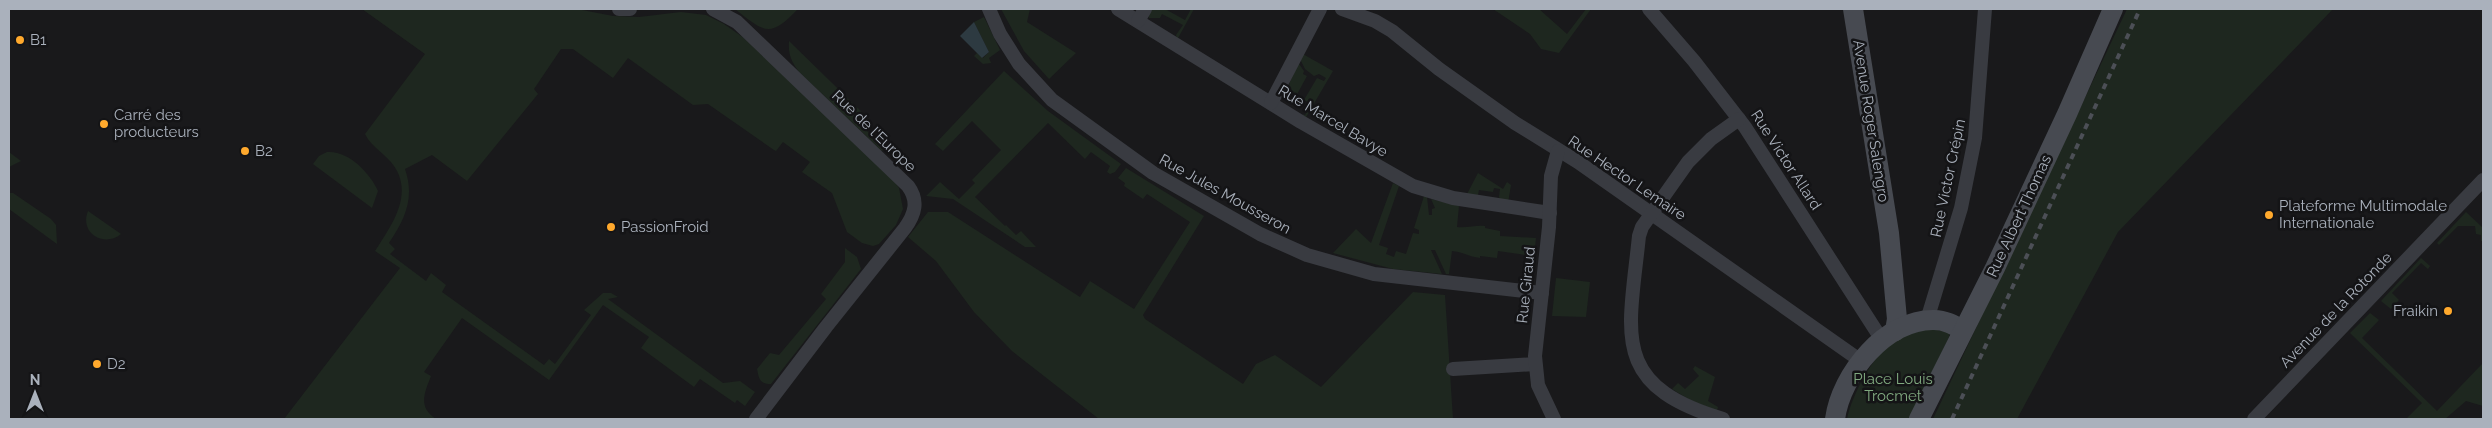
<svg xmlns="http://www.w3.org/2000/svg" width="2492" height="428" viewBox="0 0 2492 428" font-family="Raleway,sans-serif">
  <rect width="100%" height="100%" fill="#19191b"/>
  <!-- green -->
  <g fill="#1e271f">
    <path d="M362,9h215l36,7 26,1 42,-5 25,3 18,9 20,14 148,140 7,10 4,21 -7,16 -17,19 -6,2 -11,-3 -15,-11 -15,-39 -30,-21 8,-10 -27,-20 -7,9 -2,-1 -66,-46 -15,1 -65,-47 -15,20 -40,-29h-12l-27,40 4,5 -71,87 -35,-26 -27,14c10,29 0,50 -16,74l6,6 -5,5 36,27 5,-8 15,12 -4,7 102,73 5,-6 6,5 36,-49 -7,-5 19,-17h8l7,4 -10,2 115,84 17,-2 15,11 -10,14 -8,-6 -2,3 -35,-24 -6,8 -53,-39 8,-11 -46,-32 -54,75 -87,-62 -38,54 7,4c-7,18 -13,31 5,43h-152l116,-151 -25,-17c16,-25 39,-56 19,-85 -8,-12 -22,-18 -29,-32l60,-80z"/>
    <path d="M735,9h63c-28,29 -33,24 -63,0z"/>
    <polygon points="1001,9 1030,9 1027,22 1076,53 1049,79 1024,51"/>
    <polygon points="1149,9 1165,9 1185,20 1191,9 1194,9 1177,40 1176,35 1183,25 1162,14 1160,18 1149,18"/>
    <polygon points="1493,9 1539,9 1567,34 1586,9 1591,9 1559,53 1541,49 1530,34"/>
    <polygon points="2127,9 2333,9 2118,232 2017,419 1933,419"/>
    <polygon points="984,17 1000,50 989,58 991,63 983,64 974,56 977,53 983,58 989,52 974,22"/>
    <path d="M789,41l82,80 -7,7 20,20 -2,3 -83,-79c-8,-11 -11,-18 -10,-31z"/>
    <polygon points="1301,53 1333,71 1305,119 1303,114 1305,115 1311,104 1304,100 1317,78 1324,81 1326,78 1319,74 1314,76 1305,69 1299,57"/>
    <polygon points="1297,61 1304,71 1303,74 1307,76 1295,98 1296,99 1284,100"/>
    <polygon points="1004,71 1048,111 1121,164 1115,172 1110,174 1107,172 1110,166 1091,152 1085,159 1048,123 975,197 1005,226 1006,225 1016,235 1021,231 1036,247 1025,247 953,199 926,196 940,182 959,199 975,183 972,180 1001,150 972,121 943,151 935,144"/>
    <polygon points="9,152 21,161 9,167"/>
    <path d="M327,152c21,-2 43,21 51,39l-6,17 -59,-44 6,-8z"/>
    <polygon points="1126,168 1204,216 1143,315 1145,319 1243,384 1256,364 1275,355 1321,387 1413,292 1445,295 1453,419 1099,419 1012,351 974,312 936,261 908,237 928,212 948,212 1080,297 1090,281 1134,309 1190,222 1147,194 1143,199 1124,186 1125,183 1118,178"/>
    <polygon points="1478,173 1503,189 1507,182 1511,185 1508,203 1502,202 1499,197 1500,189 1494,188 1493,192 1479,190 1478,195 1474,198 1466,196"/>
    <path d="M1393,183l6,3 -20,59 9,3 -2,6 8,3 2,-6 10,3 7,-21 6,1v-4l-5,-2 10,-32 3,1 2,18h3v-6l3,-1 -4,-9 28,7 -2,21c12,1 18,-2 28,-1v2l15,3v5l36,2 -2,18 -36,-5 -1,7 -17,-2v2c-10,-1 -17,-6 -28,-7l-3,23h-3l-11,-24h-4l11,24 -49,-5 -60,-16 23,-24 15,14z"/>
    <polygon points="9,193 13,193 51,219 56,225 57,244 9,209"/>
    <path d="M88,211l33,23c-17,14 -42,-1 -33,-23z"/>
    <polygon points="2466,212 2483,228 2483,241 2481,241 2481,235 2476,234 2475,226 2458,226 2439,245 2437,243"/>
    <path d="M845,248l12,9 4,12 -90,115c-11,0 -12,-5 -14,-15l13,-16 9,2 47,-56 -5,-5 24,-32z"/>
    <polygon points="2421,258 2430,266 2428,269 2421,263 2392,293 2399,300 2391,309 2381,301"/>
    <polygon points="1556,278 1590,282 1586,317 1552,316"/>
    <polygon points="2370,313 2379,320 2362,338 2437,411 2483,363 2483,406 2466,401 2445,419 2406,419 2422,403 2350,333"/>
    <path d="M1929,328l20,5v4l-38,82h-64c5,-24 27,-67 49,-79 10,-6 22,-8 33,-12z"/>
    <polygon points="1695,366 1715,377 1708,401 1718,407 1717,411 1690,400 1672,389 1678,383 1685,389 1699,376 1693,369"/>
  </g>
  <!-- water -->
  <polygon fill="#2d3a41" points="974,22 989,52 982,58 960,36"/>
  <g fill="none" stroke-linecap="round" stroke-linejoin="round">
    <!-- street -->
    <g stroke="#393b41" stroke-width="14">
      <polyline points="619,9 630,9"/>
      <path d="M713,9l24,13 171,164c11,15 7,28 -3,42l-79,99 -70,92"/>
      <polyline points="989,9 1000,34 1019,64 1052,100 1153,173 1260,234 1307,255 1374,274 1542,293"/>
      <polyline points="1118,9 1301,122 1413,186 1453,198 1550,213"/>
      <polyline points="1342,9 1375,21 1392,31 1439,69 1515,123 1578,162 1861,361"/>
      <polyline points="1649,9 1694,61 1745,127 1882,340"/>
      <polyline points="1138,21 1145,9"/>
      <polyline points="1271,103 1320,9"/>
      <polyline points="1927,320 1961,208 1975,138 1985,9"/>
      <polyline points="1453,369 1535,364"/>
      <polyline points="1554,419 1538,385 1535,356 1549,227 1551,176 1558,151"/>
      <path d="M1723,419c-114,-34 -94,-85 -84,-183l3,-9 46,-65 23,-23 28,-20"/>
      <polyline points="2254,419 2483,180"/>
    </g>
    <!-- secondary -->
    <g stroke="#474a51" stroke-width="20">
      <polyline points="1853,9 1889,233 1897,319 1895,331"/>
      <path d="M1835,419c6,-45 51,-100 99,-99 11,0 20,5 29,10"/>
      <polyline points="1919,419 1995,268 2067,114 2113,9"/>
    </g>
    <!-- rail -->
    <polyline stroke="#4c4f56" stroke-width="4" stroke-dasharray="6 5" stroke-linecap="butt" points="1952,419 2140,9"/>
  </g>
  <!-- markers -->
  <g fill="#ffa92d" stroke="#141416" stroke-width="2">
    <circle cx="20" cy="40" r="5"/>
    <circle cx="104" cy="124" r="5"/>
    <circle cx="245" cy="151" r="5"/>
    <circle cx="2269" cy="215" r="5"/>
    <circle cx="611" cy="227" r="5"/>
    <circle cx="2448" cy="311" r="5"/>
    <circle cx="97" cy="364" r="5"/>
  </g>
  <g text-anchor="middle" stroke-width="5" stroke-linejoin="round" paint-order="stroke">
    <!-- poi labels -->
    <g font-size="15" fill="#aab1bc" stroke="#141416" text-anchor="start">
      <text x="30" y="45">B1</text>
      <text x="114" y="120">Carré des<tspan x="114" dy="17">producteurs</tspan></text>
      <text x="255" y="156">B2</text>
      <text x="2279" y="211">Plateforme Multimodale<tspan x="2279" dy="17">Internationale</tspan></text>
      <text x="621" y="232">PassionFroid</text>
      <text x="2438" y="316" text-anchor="end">Fraikin</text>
      <text x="107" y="369">D2</text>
    </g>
    <!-- street labels -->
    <g font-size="15" fill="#aab1bc" stroke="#141416">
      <text transform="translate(1333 121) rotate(31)" y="5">Rue Marcel Bavye</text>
      <text transform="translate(1871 121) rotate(81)" y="5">Avenue Roger Salengro</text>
      <text transform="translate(874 131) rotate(44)" y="5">Rue de l'Europe</text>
      <text transform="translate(1786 160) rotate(57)" y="5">Rue Victor Allard</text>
      <text transform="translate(1627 178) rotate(34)" y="5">Rue Hector Lemaire</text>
      <text transform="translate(1948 178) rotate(-78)" y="5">Rue Victor Crépin</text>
      <text transform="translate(1225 194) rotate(29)" y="5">Rue Jules Mousseron</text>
      <text transform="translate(2019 216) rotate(-65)" y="5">Rue Albert Thomas</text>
      <text transform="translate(1526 285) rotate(-84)" y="5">Rue Giraud</text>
      <text transform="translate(2336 310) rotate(-46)" y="5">Avenue de la Rotonde</text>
    </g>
    <!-- park labels -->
    <g font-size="15" fill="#80a97f" stroke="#141416">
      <text x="1893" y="384">Place Louis<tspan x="1893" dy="17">Trocmet</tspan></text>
    </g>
  </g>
  <!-- border -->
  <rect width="2492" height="428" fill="none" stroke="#aab1bc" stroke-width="20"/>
  <!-- north arrow -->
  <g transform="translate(35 393)" stroke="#141416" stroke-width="4" paint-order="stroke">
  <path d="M0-4L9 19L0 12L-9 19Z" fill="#aab1bc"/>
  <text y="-8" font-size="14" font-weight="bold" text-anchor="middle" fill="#aab1bc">N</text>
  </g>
</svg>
